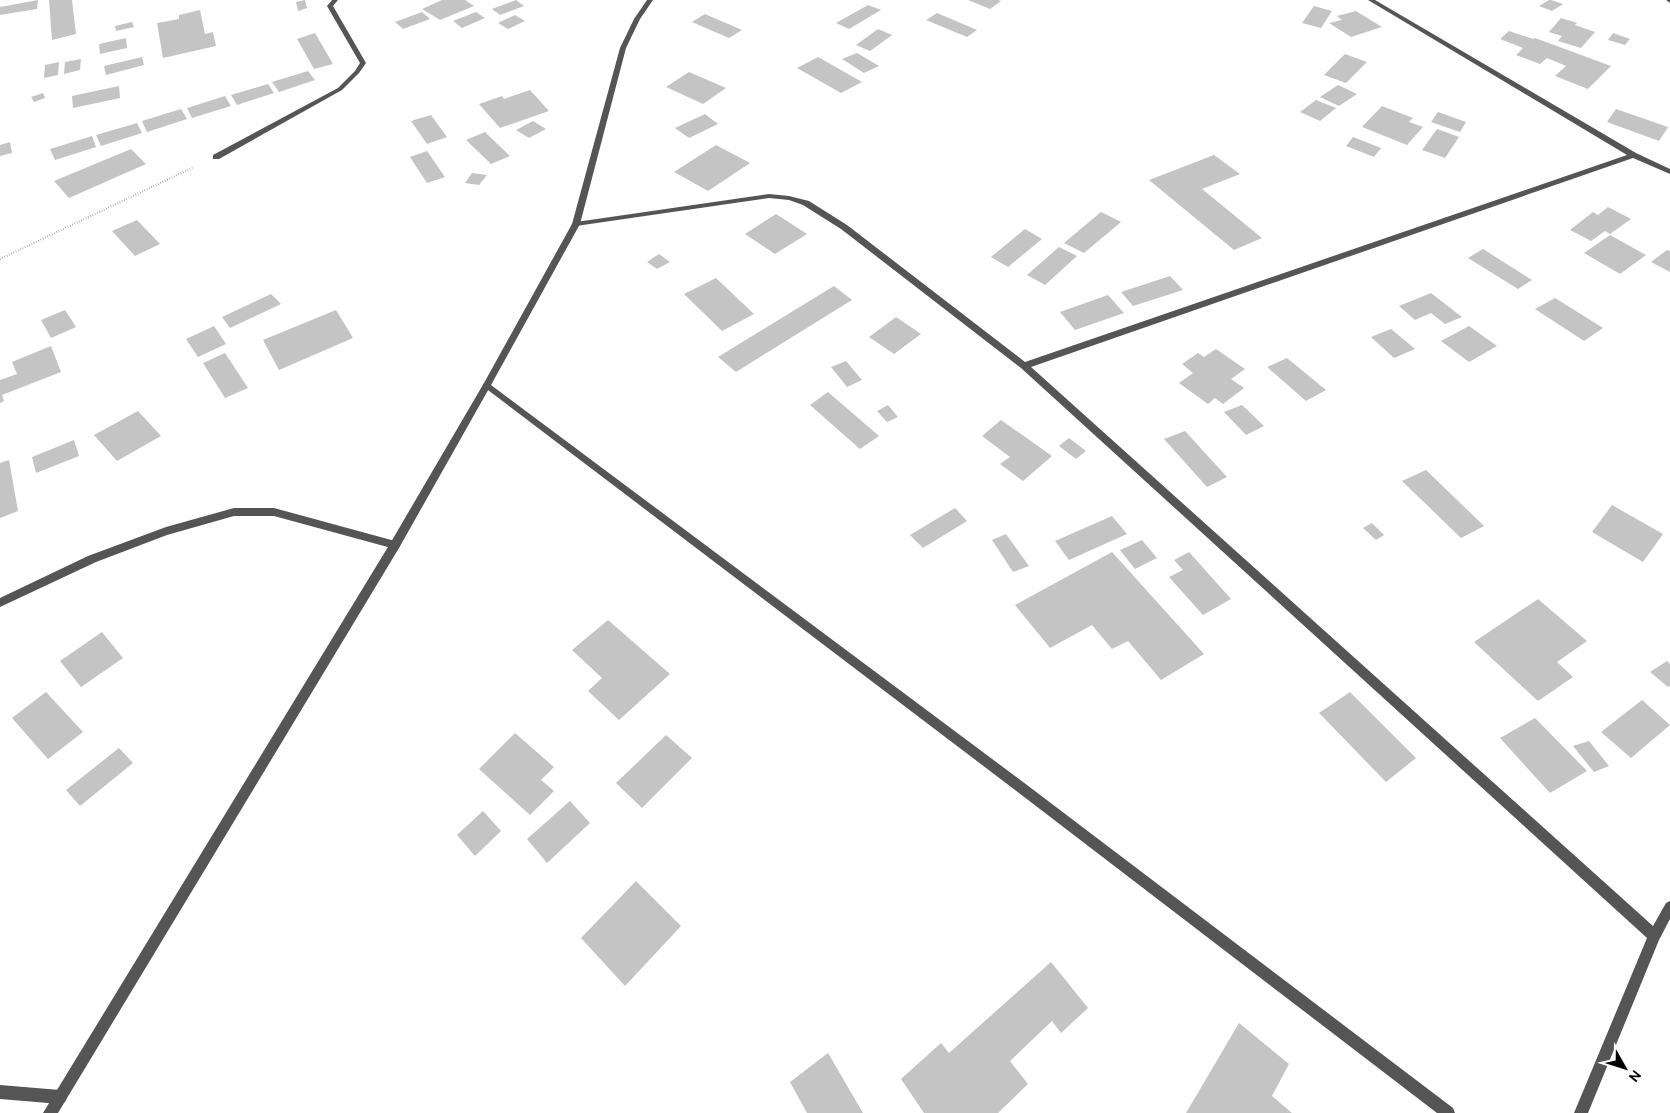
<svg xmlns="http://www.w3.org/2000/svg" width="1670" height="1113" viewBox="0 0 1670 1113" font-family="Ubuntu,sans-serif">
  <rect width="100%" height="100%" fill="#fff"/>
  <!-- building -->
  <g fill="#c4c4c4">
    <polygon points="38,0 37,9 0,15 0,7"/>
    <polygon points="49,0 72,0 76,34 52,40"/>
    <polygon points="305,0 307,8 298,11 296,2"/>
    <polygon points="442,0 465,0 474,6 440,20 422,9"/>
    <polygon points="516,0 524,6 500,15 492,9"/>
    <polygon points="968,0 998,0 1001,1 990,9"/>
    <polygon points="1549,0 1551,0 1563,4 1552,11 1539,6"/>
    <polygon points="868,5 881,10 849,29 836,23"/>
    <polygon points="1314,6 1332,11 1321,28 1302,23"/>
    <polygon points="200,10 205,34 213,32 216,46 163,58 157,23 179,19 179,15"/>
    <polygon points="1356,11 1382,27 1351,37 1329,23 1342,20 1337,16"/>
    <polygon points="422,12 430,19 403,29 395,22"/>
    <polygon points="476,12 485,18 462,28 453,21"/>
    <polygon points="937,13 977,30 967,37 926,20"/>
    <polygon points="705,14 742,30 729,38 692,22"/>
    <polygon points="515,15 525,21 508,29 498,23"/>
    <polygon points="1561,18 1577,23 1575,25 1595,32 1581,48 1558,41 1562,36 1549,32"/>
    <polygon points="132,22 134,27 116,31 115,26"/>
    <polygon points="878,29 892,35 870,51 856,45"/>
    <polygon points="1509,31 1533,39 1535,38 1611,66 1588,89 1555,76 1566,66 1547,58 1540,64 1516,55 1523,48 1500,39"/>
    <polygon points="315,33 333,64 314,69 297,39"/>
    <polygon points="1613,33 1630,39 1625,45 1608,40"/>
    <polygon points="126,38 127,48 100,54 99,44"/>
    <polygon points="857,53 879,66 864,73 842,59"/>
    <polygon points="1345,54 1367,62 1346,83 1324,75"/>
    <polygon points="142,57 144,65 106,75 104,66"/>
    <polygon points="818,57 862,82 841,93 797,68"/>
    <polygon points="81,59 80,70 64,74 65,62"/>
    <polygon points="59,62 58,75 44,78 45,65"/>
    <polygon points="308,71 315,80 279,92 272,82"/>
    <polygon points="689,72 726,88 703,104 666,87"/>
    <polygon points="268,84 274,93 237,105 231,95"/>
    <polygon points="1338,85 1357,94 1339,106 1320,97"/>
    <polygon points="119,86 120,98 73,108 72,96"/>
    <polygon points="530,90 549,111 500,128 479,104 502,96 504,99"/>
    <polygon points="43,93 45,98 34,102 31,97"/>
    <polygon points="225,96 231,106 192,118 187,108"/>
    <polygon points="1316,100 1336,108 1320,121 1300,112"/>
    <polygon points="1382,106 1413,118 1409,122 1423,127 1407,145 1362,127"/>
    <polygon points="181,109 187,119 147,132 142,121"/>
    <polygon points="1616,109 1668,127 1659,141 1607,122"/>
    <polygon points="1438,112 1466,122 1460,132 1431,122"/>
    <polygon points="705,114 718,124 689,138 675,128"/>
    <polygon points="431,115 447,137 427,144 411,121"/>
    <polygon points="533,121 546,129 529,138 516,130"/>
    <polygon points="137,123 142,133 101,146 96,135"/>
    <polygon points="1437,129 1459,137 1445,158 1422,150"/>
    <polygon points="485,132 510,156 491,164 466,140"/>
    <polygon points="92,136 96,147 55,160 50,149"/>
    <polygon points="1353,137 1381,148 1374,157 1346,146"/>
    <polygon points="10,142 12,153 0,156 0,145"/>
    <polygon points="716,145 750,163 708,191 674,172"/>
    <polygon points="131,149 146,164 69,198 54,181"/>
    <polygon points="427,151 445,177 427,183 410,157"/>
    <polygon points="1214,155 1240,174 1202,189 1262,238 1234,250 1149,180"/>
    <polygon points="472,173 487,175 479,185 465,183"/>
    <polygon points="1608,207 1631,219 1610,234 1605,231 1591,241 1570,230 1593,212 1598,215"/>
    <polygon points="1101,212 1121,222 1084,253 1064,243"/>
    <polygon points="776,214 807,234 775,254 745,234"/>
    <polygon points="137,220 160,244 135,256 112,231"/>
    <polygon points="1025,229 1042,239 1008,267 991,257"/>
    <polygon points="1610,235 1646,255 1620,274 1584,253"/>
    <polygon points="1059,247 1077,256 1045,285 1027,275"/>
    <polygon points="1483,249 1532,280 1518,289 1468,258"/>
    <polygon points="1667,250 1670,251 1670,272 1651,262"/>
    <polygon points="659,254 670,262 657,269 647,262"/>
    <polygon points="1170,276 1183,290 1133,306 1121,292"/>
    <polygon points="716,278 754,314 722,331 684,294"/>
    <polygon points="834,286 852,300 736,372 718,357"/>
    <polygon points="1431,293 1462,317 1445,324 1431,313 1415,320 1399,306"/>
    <polygon points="271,294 281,304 230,328 222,317"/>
    <polygon points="1108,295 1124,313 1075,330 1060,312"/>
    <polygon points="1555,298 1603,328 1584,341 1535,309"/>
    <polygon points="65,310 76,327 51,338 41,320"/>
    <polygon points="336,310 353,338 279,370 263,340"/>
    <polygon points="896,317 921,334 894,354 869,337"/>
    <polygon points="214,326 226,344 198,357 186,339"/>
    <polygon points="1469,326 1497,346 1469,362 1441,341"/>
    <polygon points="1391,329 1415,349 1394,358 1371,337"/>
    <polygon points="51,346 61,372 2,395 4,401 0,403 0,380 17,374 12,362"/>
    <polygon points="1216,349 1245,369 1231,379 1244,388 1223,404 1215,398 1208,404 1179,383 1193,373 1182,364 1198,353 1204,357"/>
    <polygon points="225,353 248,388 225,398 203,363"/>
    <polygon points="1287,358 1326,390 1306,401 1267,367"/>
    <polygon points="846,361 862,380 847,387 831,367"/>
    <polygon points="828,392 879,436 860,449 810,405"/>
    <polygon points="888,405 898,417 887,422 877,411"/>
    <polygon points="1242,405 1264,426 1246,435 1224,412"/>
    <polygon points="138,411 161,436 117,461 94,435"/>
    <polygon points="1001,420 1052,456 1023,481 1000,464 1010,457 982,436"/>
    <polygon points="1185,431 1227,477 1207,487 1164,439"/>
    <polygon points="1069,438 1086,451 1076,459 1059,446"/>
    <polygon points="74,440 79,456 36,473 32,457"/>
    <polygon points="9,460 18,511 0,518 0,463"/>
    <polygon points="1426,470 1484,526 1461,538 1402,481"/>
    <polygon points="1612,505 1663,534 1643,562 1592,532"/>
    <polygon points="955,508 967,521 923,548 910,535"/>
    <polygon points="1112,516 1127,534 1069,560 1055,541"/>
    <polygon points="1372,523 1384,535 1376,540 1363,528"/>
    <polygon points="1006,534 1029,566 1013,572 992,540"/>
    <polygon points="1142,540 1157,558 1135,569 1120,550"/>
    <polygon points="1112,552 1204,654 1161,680 1128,641 1112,649 1092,625 1050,648 1015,605"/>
    <polygon points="1189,552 1231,599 1203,615 1169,577 1183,570 1174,560"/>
    <polygon points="1538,599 1587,641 1557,662 1573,677 1538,701 1474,642"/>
    <polygon points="608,620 670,674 619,720 588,691 602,678 572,650"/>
    <polygon points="102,632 123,658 81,687 60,661"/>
    <polygon points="1667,661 1670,664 1670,686 1668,687 1650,672"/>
    <polygon points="46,692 83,732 48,759 12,718"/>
    <polygon points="1350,692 1416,758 1386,782 1319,713"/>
    <polygon points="1642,700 1670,725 1631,758 1601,732"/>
    <polygon points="1535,718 1587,771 1550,793 1500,738"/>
    <polygon points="515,733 554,767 541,780 554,791 530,815 479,769"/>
    <polygon points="666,735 692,758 642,808 616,783"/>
    <polygon points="1589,741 1609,766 1594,772 1573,746"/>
    <polygon points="119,748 133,763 80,806 66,790"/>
    <polygon points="570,801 590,823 547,863 527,839"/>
    <polygon points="483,811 501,831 475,856 457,835"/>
    <polygon points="636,881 681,926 625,986 581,938"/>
    <polygon points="1051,962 1088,1008 1061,1033 1052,1021 1010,1061 1028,1084 998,1113 924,1113 901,1079 941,1043 949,1053"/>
    <polygon points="1239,1023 1289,1064 1272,1096 1292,1113 1186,1113"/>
    <polygon points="828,1053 863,1113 807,1113 790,1082"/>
  </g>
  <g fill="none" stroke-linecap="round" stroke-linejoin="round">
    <!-- path -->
    <polyline stroke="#777" stroke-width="2" stroke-dasharray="0.5 2" stroke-linecap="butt" points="0,259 194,167"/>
    <!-- minor -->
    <g fill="#555" fill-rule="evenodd">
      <polygon points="332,0 338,0 333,6 366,63 359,73 342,90 219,159 213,159 213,155 338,88 355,71 360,63 327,6"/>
      <polygon points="1368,0 1375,0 1636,153 1670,169 1670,174 1633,158 1031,367 1653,926 1666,903 1670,901 1670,919 1659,940 1588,1113 1574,1113 1647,938 1021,368 841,229 803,205 789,200 769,198 576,226 572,224 576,222 769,194 789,196 809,201 847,225 1025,362 1627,155"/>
      <polygon points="1666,0 1670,0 1670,3"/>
      <polygon points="487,382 1027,785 1453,1108 1455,1113 1437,1113 1019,793 484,387 483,385 484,383"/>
      <polygon points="234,508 274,508 395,541 399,542 400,545 399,548 395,549 274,516 234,516 167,535 96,562 0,607 0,598 88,556 166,527"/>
      <polygon points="0,1085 60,1090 65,1092 67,1097 65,1102 60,1104 0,1099"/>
    </g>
    <!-- tertiary -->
    <polygon fill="#555" fill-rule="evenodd" points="647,0 653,0 640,19 626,48 580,224 491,385 399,548 58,1113 43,1113 391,542 484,383 572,224 620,48 634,19"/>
  </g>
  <!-- north arrow -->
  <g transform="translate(1625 1068) rotate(129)" stroke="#ffffff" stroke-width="4" paint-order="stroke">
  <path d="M0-4L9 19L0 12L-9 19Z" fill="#000000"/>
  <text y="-8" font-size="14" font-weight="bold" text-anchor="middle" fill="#000000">N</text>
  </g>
</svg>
